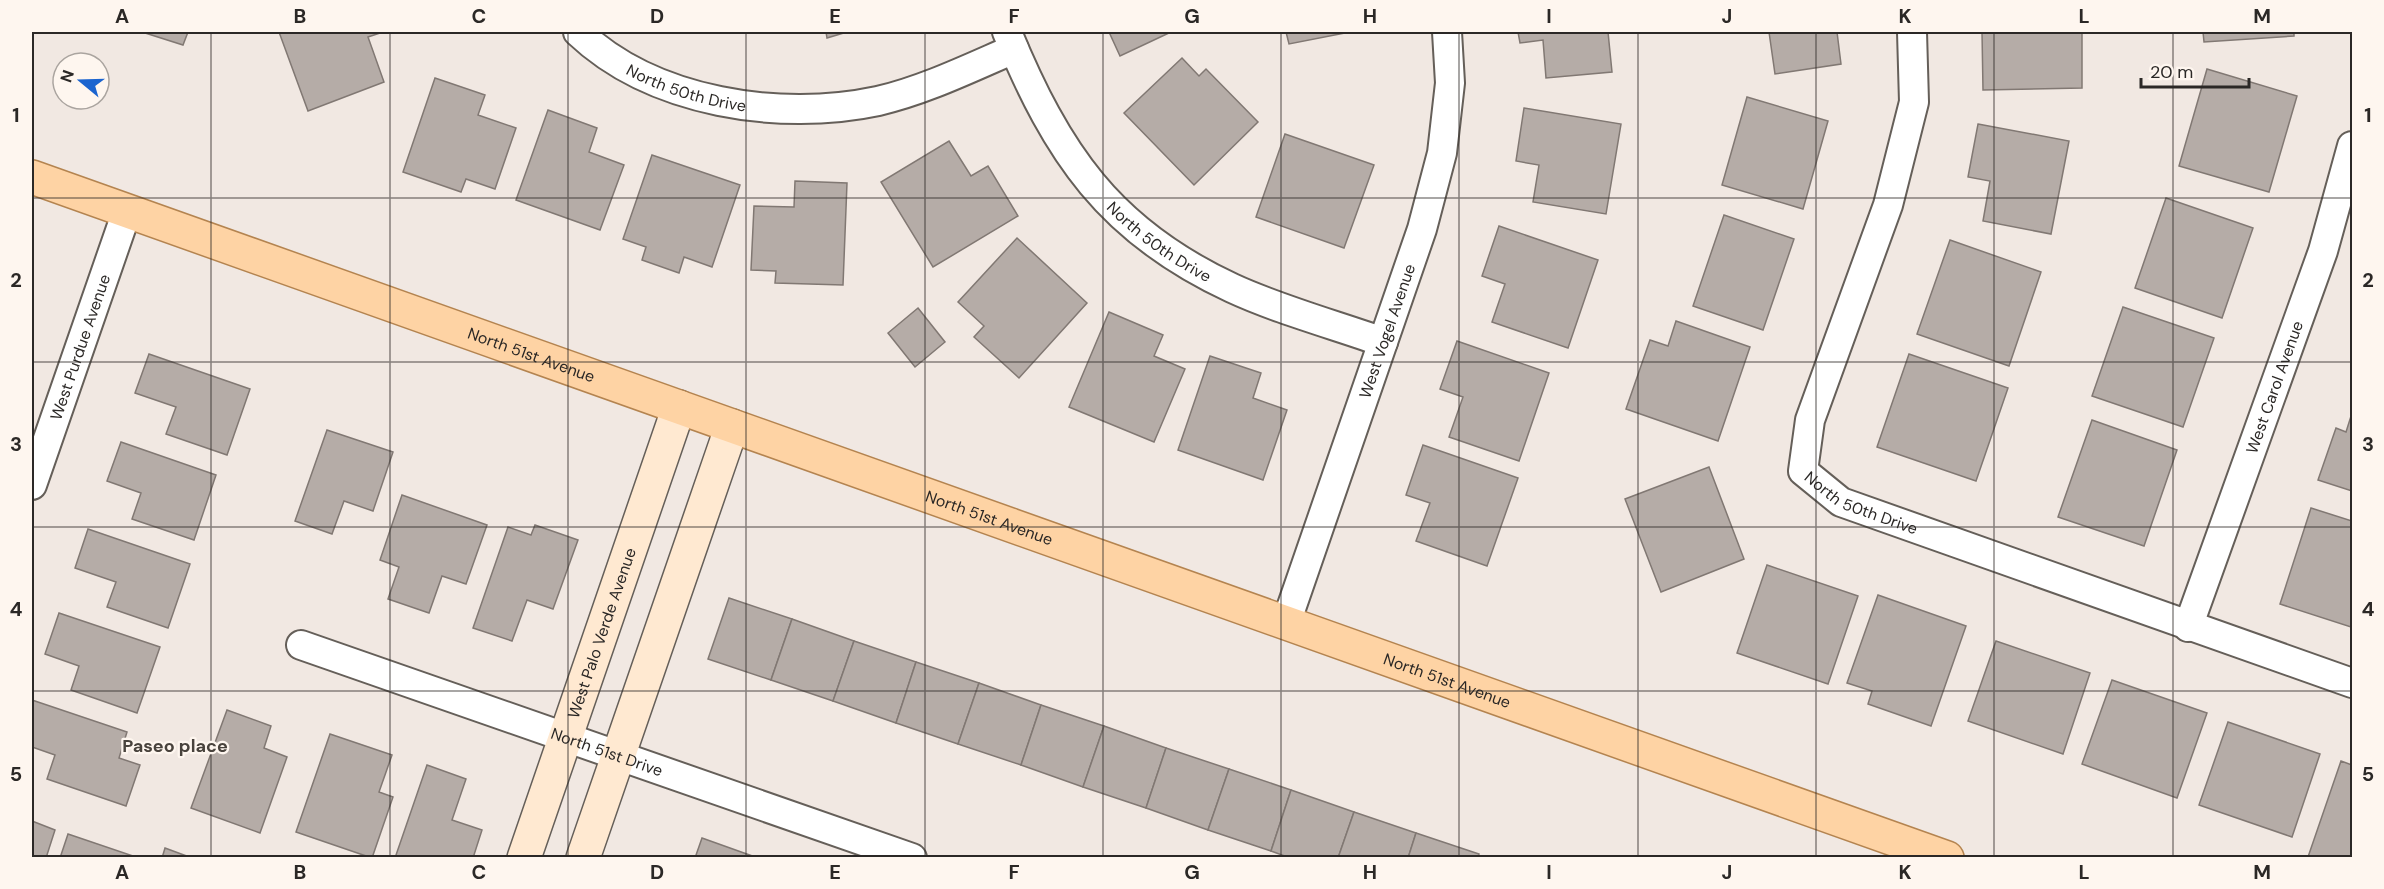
<svg xmlns="http://www.w3.org/2000/svg" width="2384" height="889" viewBox="0 0 2384 889" font-family="'DM Sans',sans-serif">
  <rect width="100%" height="100%" fill="#f1e8e2"/>
  <!-- building -->
  <g fill="#b5aca7" stroke="#817873" stroke-width="1.5">
    <polygon points="142,32 188,32 183,45"/>
    <polygon points="279,32 383,32 368,37 384,82 308,111"/>
    <polygon points="826,32 847,32 827,38"/>
    <polygon points="1109,32 1171,32 1120,56"/>
    <polygon points="1286,32 1350,32 1289,44"/>
    <polygon points="1518,32 1608,32 1612,72 1546,78 1543,40 1520,43"/>
    <polygon points="1769,32 1837,32 1841,64 1775,74"/>
    <polygon points="1982,32 2082,32 2082,88 1983,90"/>
    <polygon points="2203,32 2294,32 2294,36 2204,42"/>
    <polygon points="1182,58 1199,76 1206,69 1258,122 1194,185 1124,113"/>
    <polygon points="2207,69 2297,96 2269,192 2179,166"/>
    <polygon points="435,78 485,95 478,115 516,128 495,189 466,179 461,192 403,172"/>
    <polygon points="1747,97 1828,121 1803,209 1722,185"/>
    <polygon points="1524,108 1621,124 1606,214 1533,202 1539,165 1516,161"/>
    <polygon points="548,110 597,128 589,152 624,165 600,230 516,200"/>
    <polygon points="1978,124 2069,141 2051,234 1983,221 1990,181 1968,177"/>
    <polygon points="1285,134 1374,165 1344,248 1256,217"/>
    <polygon points="949,141 971,176 988,166 1018,216 933,267 881,182"/>
    <polygon points="652,155 740,185 712,267 684,257 679,273 642,260 646,247 623,239"/>
    <polygon points="795,181 847,183 843,285 775,283 776,271 751,270 754,206 794,207"/>
    <polygon points="2166,198 2253,228 2222,318 2135,288"/>
    <polygon points="1724,215 1794,239 1763,330 1693,306"/>
    <polygon points="1499,226 1598,260 1568,348 1492,322 1505,284 1482,276"/>
    <polygon points="1017,238 1087,303 1019,378 974,337 984,326 958,302"/>
    <polygon points="1950,240 2041,272 2009,366 1917,334"/>
    <polygon points="2123,307 2214,338 2183,427 2092,396"/>
    <polygon points="918,308 945,342 915,367 888,333"/>
    <polygon points="1109,312 1163,335 1154,356 1185,369 1154,442 1069,407"/>
    <polygon points="1676,321 1750,347 1718,441 1626,409 1650,340 1668,346"/>
    <polygon points="1457,341 1549,373 1519,461 1449,437 1463,397 1440,389"/>
    <polygon points="149,354 250,389 227,455 166,434 176,407 135,393"/>
    <polygon points="1909,354 2008,388 1976,481 1877,447"/>
    <polygon points="1210,356 1261,373 1253,398 1287,410 1263,480 1178,450"/>
    <polygon points="2352,413 2352,491 2318,480 2336,428 2346,432"/>
    <polygon points="2092,420 2177,450 2144,546 2058,517"/>
    <polygon points="327,430 393,452 373,511 344,501 332,534 295,521"/>
    <polygon points="121,442 216,475 194,540 132,519 141,493 107,481"/>
    <polygon points="1423,445 1518,478 1487,566 1416,541 1430,503 1406,495"/>
    <polygon points="1709,467 1744,559 1661,592 1625,499"/>
    <polygon points="402,495 487,525 466,584 442,576 429,613 388,599 399,567 380,560"/>
    <polygon points="2311,508 2352,521 2351,627 2280,604"/>
    <polygon points="535,525 578,540 553,609 527,600 512,641 473,628 508,527 531,535"/>
    <polygon points="88,529 190,564 168,628 107,607 116,582 75,568"/>
    <polygon points="1767,565 1858,596 1828,684 1737,653"/>
    <polygon points="1878,595 1966,626 1931,726 1868,704 1872,691 1847,683"/>
    <polygon points="729,598 792,619 771,680 708,659"/>
    <polygon points="59,613 160,647 137,713 71,690 79,666 45,654"/>
    <polygon points="792,619 854,641 833,701 771,680"/>
    <polygon points="854,641 916,662 896,723 833,701"/>
    <polygon points="1996,641 2090,673 2063,754 1968,721"/>
    <polygon points="916,662 979,683 958,744 896,723"/>
    <polygon points="2112,680 2207,713 2177,798 2082,764"/>
    <polygon points="979,683 1041,705 1021,765 958,744"/>
    <polygon points="32,700 127,732 119,758 140,765 126,806 47,779 55,755 32,747"/>
    <polygon points="1041,705 1104,726 1083,787 1021,765"/>
    <polygon points="227,710 271,726 264,748 287,757 260,833 191,808"/>
    <polygon points="2228,722 2320,754 2292,837 2199,805"/>
    <polygon points="1104,726 1166,748 1146,808 1083,787"/>
    <polygon points="330,734 392,755 379,792 393,797 372,858 296,832"/>
    <polygon points="1166,748 1229,769 1208,830 1146,808"/>
    <polygon points="2341,761 2352,765 2352,858 2311,858 2308,857"/>
    <polygon points="427,765 466,779 452,820 482,830 473,858 395,858"/>
    <polygon points="1229,769 1291,790 1271,851 1208,830"/>
    <polygon points="1291,790 1354,812 1338,858 1290,858 1271,851"/>
    <polygon points="1354,812 1416,833 1408,858 1338,858"/>
    <polygon points="32,821 55,830 46,858 32,858"/>
    <polygon points="1416,833 1479,854 1478,858 1408,858"/>
    <polygon points="68,834 136,857 136,858 60,858"/>
    <polygon points="702,838 758,858 695,858"/>
    <polygon points="165,848 192,858 162,858"/>
  </g>
  <g fill="none" stroke-linecap="round" stroke-linejoin="round">
    <defs>
      <g id="street">
        <path id="s1" d="M578,32c75,71 202,90 300,69 47,-11 92,-33 136,-52"/>
        <path id="s2" d="M1007,32c50,121 102,199 225,256 45,21 103,37 151,54"/>
        <path id="s3" d="M1912,32l2,70 -26,103 -78,215 -7,51 38,31 511,181"/>
        <path id="s4" d="M32,485l95,-274"/>
        <path id="s5" d="M1286,623l136,-394 20,-76 8,-70 -3,-51"/>
        <path id="s6" d="M2188,627l135,-376 29,-105"/>
        <path id="s7" d="M301,645l611,213"/>
      </g>
      <g id="secondary">
        <path id="s8" d="M524,858l155,-451"/>
        <polyline points="583,858 732,426"/>
      </g>
      <g id="primary">
        <path id="s9" d="M32,177l1915,681"/>
      </g>
    </defs>
    <!-- street casing -->
    <use href="#street" stroke="#655f59" stroke-width="32"/>
    <!-- secondary casing -->
    <use href="#secondary" stroke="#655f59" stroke-width="36"/>
    <!-- primary casing -->
    <use href="#primary" stroke="#b48450" stroke-width="36"/>
    <!-- street -->
    <use href="#street" stroke="#fff" stroke-width="28"/>
    <!-- secondary -->
    <use href="#secondary" stroke="#ffe9d1" stroke-width="33"/>
    <!-- primary -->
    <use href="#primary" stroke="#fed3a4" stroke-width="33"/>
  </g>
  <!-- grid -->
  <path fill="none" stroke="#2b2826" stroke-width="1.5" stroke-opacity="0.55" d="M211,32v826M390,32v826M568,32v826M746,32v826M925,32v826M1103,32v826M1281,32v826M1459,32v826M1638,32v826M1816,32v826M1994,32v826M2173,32v826M32,198h2320M32,362h2320M32,527h2320M32,691h2320"/>
  <g text-anchor="middle" stroke-width="4.5" stroke-linejoin="round" paint-order="stroke">
    <!-- street labels -->
    <g font-size="16" fill="#2b2826" stroke="#fef6ef">
      <text dy="6" stroke="none"><textPath href="#s1" startOffset="124">North 50th Drive</textPath></text>
      <text dy="6" stroke="none"><textPath href="#s2" startOffset="264">North 50th Drive</textPath></text>
      <text dy="6" stroke="none"><textPath href="#s5" startOffset="309">West Vogel Avenue</textPath></text>
      <text dy="6" stroke="none"><textPath href="#s4" startOffset="146">West Purdue Avenue</textPath></text>
      <text dy="6" stroke="none"><textPath href="#s9" startOffset="530">North 51st Avenue</textPath></text>
      <text dy="6" stroke="none"><textPath href="#s6" startOffset="255">West Carol Avenue</textPath></text>
      <text dy="6" stroke="none"><textPath href="#s3" startOffset="524">North 50th Drive</textPath></text>
      <text dy="6" stroke="none"><textPath href="#s9" startOffset="1016">North 51st Avenue</textPath></text>
      <text dy="6" stroke="none"><textPath href="#s8" startOffset="238">West Palo Verde Avenue</textPath></text>
      <text dy="6" stroke="none"><textPath href="#s9" startOffset="1502">North 51st Avenue</textPath></text>
      <text dy="6" stroke="none"><textPath href="#s7" startOffset="324">North 51st Drive</textPath></text>
    </g>
    <!-- neighbourhood labels -->
    <g font-size="18" font-weight="bold" fill="#49433d" stroke="#fef6ef">
      <text x="175" y="752">Paseo place</text>
    </g>
  </g>
  <!-- border -->
  <rect width="2384" height="889" fill="none" stroke="#fef6ef" stroke-width="66"/>
  <!-- north arrow -->
  <g transform="translate(81 81) rotate(289)"><circle r="28" fill="#fef6ef" stroke="#aaa49f" stroke-width="1.5"/>
  <path d="M0-4.5L10 22L0 15L-10 22Z" fill="#1b64cf"/>
  <text y="-9" font-size="16" font-weight="bold" text-anchor="middle" fill="#2b2826">N</text>
  </g>
  <!-- scale -->
  <path d="M2141 78v9h108v-9" fill="none" stroke="#2b2826" stroke-width="3"/>
  <text x="2150" y="78" font-size="18" fill="#2b2826" stroke="#fef6ef" stroke-width="4.5" paint-order="stroke">20 m</text>
  <rect x="33" y="33" width="2318" height="823" fill="none" stroke="#2b2826" stroke-width="2"/>
  <g font-size="20" text-anchor="middle" font-weight="bold" fill="#2b2826">
    <text x="122" y="23">A</text>
    <text x="300" y="23">B</text>
    <text x="479" y="23">C</text>
    <text x="657" y="23">D</text>
    <text x="835" y="23">E</text>
    <text x="1014" y="23">F</text>
    <text x="1192" y="23">G</text>
    <text x="1370" y="23">H</text>
    <text x="1549" y="23">I</text>
    <text x="1727" y="23">J</text>
    <text x="1905" y="23">K</text>
    <text x="2084" y="23">L</text>
    <text x="2262" y="23">M</text>
    <text x="16" y="122">1</text>
    <text x="2368" y="122">1</text>
    <text x="16" y="287">2</text>
    <text x="2368" y="287">2</text>
    <text x="16" y="451">3</text>
    <text x="2368" y="451">3</text>
    <text x="16" y="616">4</text>
    <text x="2368" y="616">4</text>
    <text x="16" y="781">5</text>
    <text x="2368" y="781">5</text>
    <text x="122" y="879">A</text>
    <text x="300" y="879">B</text>
    <text x="479" y="879">C</text>
    <text x="657" y="879">D</text>
    <text x="835" y="879">E</text>
    <text x="1014" y="879">F</text>
    <text x="1192" y="879">G</text>
    <text x="1370" y="879">H</text>
    <text x="1549" y="879">I</text>
    <text x="1727" y="879">J</text>
    <text x="1905" y="879">K</text>
    <text x="2084" y="879">L</text>
    <text x="2262" y="879">M</text>
  </g>
</svg>
